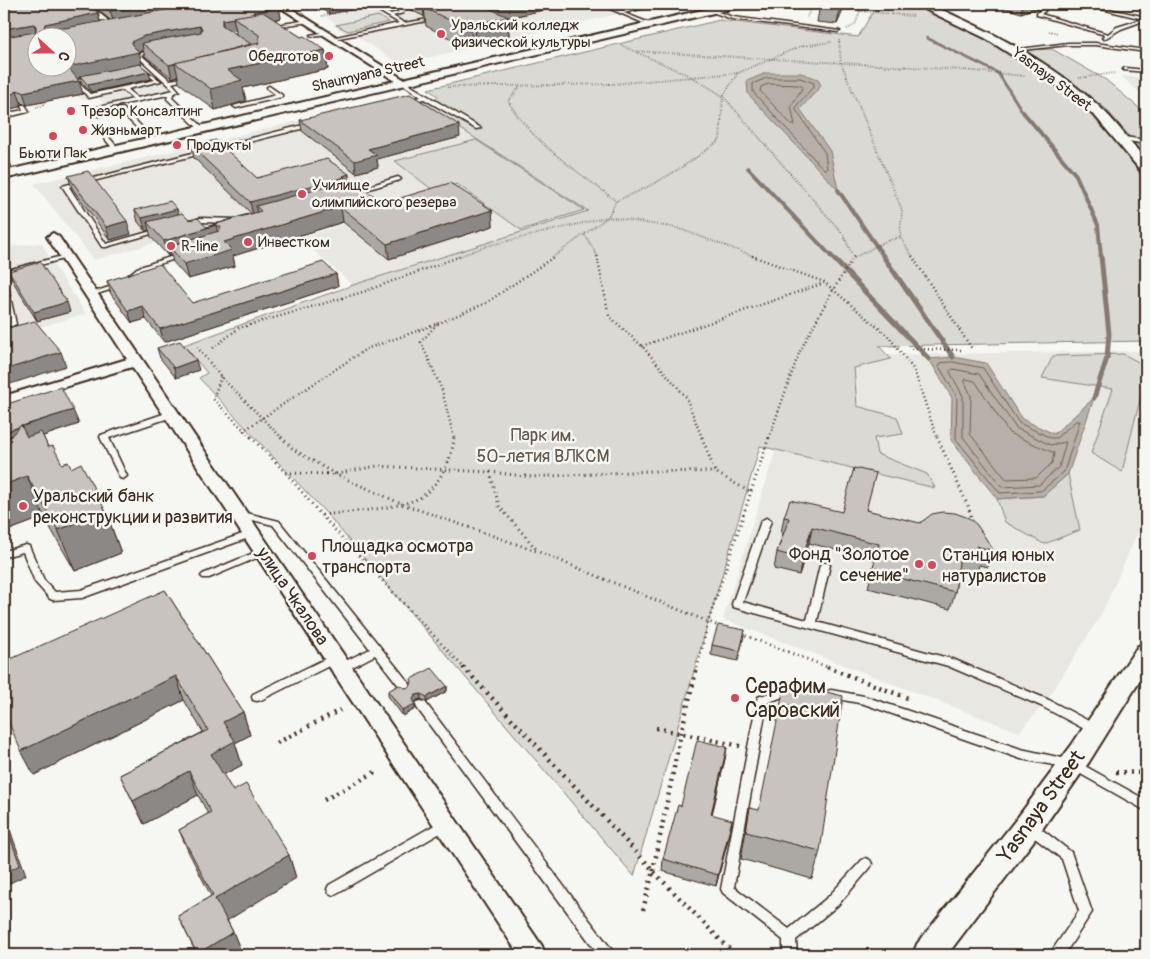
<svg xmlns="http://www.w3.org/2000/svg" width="1150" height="959" viewBox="0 0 1150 959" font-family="Pangolin,sans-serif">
  <rect width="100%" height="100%" fill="#f6f6f2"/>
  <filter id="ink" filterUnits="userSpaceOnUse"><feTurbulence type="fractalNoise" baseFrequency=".02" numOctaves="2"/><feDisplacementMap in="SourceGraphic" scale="10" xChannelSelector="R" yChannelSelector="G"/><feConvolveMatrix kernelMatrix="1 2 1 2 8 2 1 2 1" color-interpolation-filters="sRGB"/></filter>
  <g filter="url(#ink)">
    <!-- built -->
    <g fill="#e8e7e2">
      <polygon points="364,4 594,4 618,14 400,64 355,35 344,32 333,25 336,23 326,17 369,7"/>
      <polygon points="132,54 172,90 105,104 98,97 82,100 53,69"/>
      <polygon points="1121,76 1146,77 1146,98"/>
      <polygon points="408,95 589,211 353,285 299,238 351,222 211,227 94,260 34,184"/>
      <polygon points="42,243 51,261 86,314 4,337 4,266 13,246"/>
      <polygon points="1146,351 1146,514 1101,615 1045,703 1019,732 723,619 805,356"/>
    </g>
    <!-- green -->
    <g fill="#dad9d3" stroke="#8a8278">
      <path d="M864,4c13,0 29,-3 42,0 17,4 33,13 49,20 71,34 152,91 191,160v157l-267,5 12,13 -37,9 3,38 40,11 6,17 -29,4 3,16 50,20 8,14 -175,-42 -126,430 -308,-363 -127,-135 8,-5 -23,-28 169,-60 235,-74 -169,-109 20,-5 -11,-8 292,-69 138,17 16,-27z"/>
      <polygon points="378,16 389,22 348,31 336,25"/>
      <polygon points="1052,49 1106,80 1146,114 1146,155 1105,108 1024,50"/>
      <polygon points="476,140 584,210 521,230 457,184 434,191 395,161"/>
      <polygon points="1123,354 1146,366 1146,375 1122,472 1091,453 1113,389 1042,378 1053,356"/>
      <polygon points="1068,474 1080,530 1044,544 1005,522 997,499 1043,496"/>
    </g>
    <!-- water -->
    <g fill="#b6b0a9" stroke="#857a71">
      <polygon points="766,73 801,73 818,79 821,86 800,109 830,151 838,190 748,94 747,81"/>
      <polygon points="953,357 986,363 1022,419 1054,434 1094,398 1068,474 1043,496 997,499 951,440 952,398 929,359"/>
    </g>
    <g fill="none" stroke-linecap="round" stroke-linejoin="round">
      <!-- shore -->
      <g stroke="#6c6056" stroke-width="1">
        <polygon points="767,78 800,78 814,83 814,86 797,105 796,110 825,153 827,169 824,169 817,162 753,92 753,84"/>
        <polygon points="769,84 799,85 803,87 791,106 795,125 792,125 760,91 761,87"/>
        <polygon points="953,362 983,368 1019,423 1051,438 1056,438 1076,421 1080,421 1064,472 1041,491 1000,493 956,439 957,397 939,366 941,363"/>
        <polygon points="953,369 979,374 1016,428 1050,445 1066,442 1059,467 1039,485 1002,487 963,437 963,396 950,372"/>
        <polygon points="966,379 975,381 1009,433 1054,453 1052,463 1036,478 1006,479 970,434 971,396 965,382"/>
      </g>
      <!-- stream-far2 -->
      <polyline stroke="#857a71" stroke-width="3" points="927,38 998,73 1024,114"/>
      <!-- stream-far1 -->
      <g stroke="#857a71" stroke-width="4">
        <polyline points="1023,112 1076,175 1098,225 1101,257"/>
        <polyline points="748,168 832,257"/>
        <polyline points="838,190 884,257"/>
      </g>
      <!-- stream -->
      <g stroke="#857a71" stroke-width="5">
        <polyline points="831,256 929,359"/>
        <polyline points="883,256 953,357"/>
        <polyline points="1094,398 1107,358 1109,334 1101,256"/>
      </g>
      <defs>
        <g id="service">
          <polygon points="387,4 391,4 403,11 403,13 393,16 404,23 435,18 437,19 334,39 332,38 399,23 372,7 375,6 390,14 399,12"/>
          <path d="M599,4c8,-1 16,7 24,6 12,-1 24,-7 37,-6l-36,9 28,11 -2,2z"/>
          <polygon points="1021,4 1027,4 1045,9 1045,11 1041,14 1108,34 1117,27 1143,19 1081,4 1087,4 1146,17 1146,20 1121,29 1104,39 1102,38 1105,35 1037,15 1037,13 1041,10"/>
          <polygon points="709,9 733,17 840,31 838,32 732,19 709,11"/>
          <polygon points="307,20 309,22 273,27 271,26"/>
          <polygon points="326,32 328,34 312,36 310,35"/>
          <polygon points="1068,43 1095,43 1146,50 1146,52 1095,45 1068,45 1014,51 1012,50"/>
          <polygon points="152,49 156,50 141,55 170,80 189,77 191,78 172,83 179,91 173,94 172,98 204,128 204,130 200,130 167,99 168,95 97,110 99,112 123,108 156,141 151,142 120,111 98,116 90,109 133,99 123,90 89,98 73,81 94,76 94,78 78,82 90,94 155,80 139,69 139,67 141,67 161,81 128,89 137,98 174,90 136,55"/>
          <polygon points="1125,68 1146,70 1146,72 1123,70 1123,69"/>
          <polygon points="403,81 481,128 476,129 424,99 404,103 404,101 421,97 401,83 401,82"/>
          <polygon points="269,86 282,95 282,97 236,108 233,106 276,95 267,88 267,87"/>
          <polygon points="21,105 25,105 29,111 28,112 4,118 4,114 23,110"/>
          <polygon points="311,123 314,125 313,126 69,187 106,244 162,228 165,230 106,247 102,247 62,186"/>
          <polygon points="104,136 108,136 118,148 118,150 114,150 104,138"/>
          <polygon points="1124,137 1146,140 1146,144 1122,140 1122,138"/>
          <polygon points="398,177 401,179 400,180 352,194 349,192"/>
          <polygon points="200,218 238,219 241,221 238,223 200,222 189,225 186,223"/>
          <polygon points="182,253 184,254 184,256 141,270 122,286 91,296 88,294 118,284 137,268"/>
          <path d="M66,255l2,1v2l-56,14 -5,10 9,42 -4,2h-3c-5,-14 -9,-44 -2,-56z"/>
          <polygon points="169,412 172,412 176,414 175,416 109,438 127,476 123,479 120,478 100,437 101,435"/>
          <polygon points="239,511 279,521 410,684 411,687 410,690 406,691 402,690 375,655 345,671 341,672 337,671 336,668 337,665 370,649 273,525 236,516 234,514"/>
          <polygon points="766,518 771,521 743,602 807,620 820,565 822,563 828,563 830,565 817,622 955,660 1049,700 1098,726 1100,729 1098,732 1094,734 1090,732 1041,706 948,666 733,607 732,604 761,521"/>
          <polygon points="251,531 256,534 254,536 82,598 53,600 50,599 35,582 23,552 4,557 4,551 26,545 29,546 44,580 55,592 81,590"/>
          <polygon points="263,549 266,550 268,552 266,554 209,578 203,578 201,576 203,574"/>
          <polygon points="335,654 339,655 340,658 339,661 261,700 257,701 253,700 252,697 253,694"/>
          <polygon points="794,684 798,685 799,688 798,691 767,703 734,887 789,929 828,897 862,860 866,858 870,860 872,864 870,868 838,905 796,940 797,955 783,955 783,940 723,893 721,889 757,700 758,697"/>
          <polygon points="831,690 864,696 1021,749 1076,761 1146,800 1146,811 1070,768 1021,759 864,704 827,697 826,694 827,691"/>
          <polygon points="421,701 425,702 612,950 614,955 599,955 417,708 416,705 417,702"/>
          <polygon points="445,819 449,820 451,824 449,828 337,893 333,895 329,893 327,889 329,885"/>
          <polygon points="1031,823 1035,824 1071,852 1092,912 1064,955 1049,955 1079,911 1062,859 1027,832 1025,828 1027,824"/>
        </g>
        <g id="minor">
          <polygon points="80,4 88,4 114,25 114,29 108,29"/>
          <polygon points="275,4 284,4 408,82 406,84 400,84"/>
          <polygon points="4,161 8,162 13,174 12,176 4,176"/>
          <polygon points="53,233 59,237 542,946 545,955 519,955 132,367 4,405 4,396 127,359 47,237"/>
        </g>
        <g id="tertiary">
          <polygon points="728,4 744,4 739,7 4,179 4,171"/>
          <path d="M914,4c18,-1 34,9 50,16 50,23 100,53 140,91 15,15 28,33 42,49v12l-5,-1 -45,-54 -47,-38 -64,-41z"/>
          <polygon points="1146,643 1146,671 1089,762 1038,835 947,955 913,955 917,944 1018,817 1071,746 1138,646"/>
        </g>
      </defs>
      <!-- service casing -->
      <use href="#service" stroke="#3b2a1e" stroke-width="3"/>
      <!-- minor casing -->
      <use href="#minor" stroke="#3b2a1e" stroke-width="4"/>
      <!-- tertiary casing -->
      <use href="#tertiary" stroke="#3b2a1e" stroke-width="4"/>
      <!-- path-far3 -->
      <g stroke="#3b2a1e" stroke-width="2" stroke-dasharray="0.5 2" stroke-linecap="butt">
        <polyline points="775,5 811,8"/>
        <polyline points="863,10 894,4"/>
        <polyline points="860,11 914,16"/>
        <polyline points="322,16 365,7"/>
        <polyline points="807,17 811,8 816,4"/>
        <polyline points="847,29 855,25 860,11 849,4"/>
        <polyline points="1049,31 1058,33"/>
        <polyline points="839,40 841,63 902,210 900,237 884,242 855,257"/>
        <polyline points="621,45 633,51 964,70 1025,76"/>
        <polyline points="636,52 692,77 723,96 843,234 853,257"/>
        <polyline points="1079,78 1115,73"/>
        <polyline points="447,87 612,84 738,73 801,46 832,42"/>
        <path d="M519,88l-11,13c26,44 69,69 108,100"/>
        <polyline points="36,107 45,105 40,99"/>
        <polyline points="585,235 598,257"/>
        <polyline points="900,237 913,257"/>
        <polyline points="457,257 487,246 608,217 677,228 756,257"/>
        <path d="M553,257l55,-40 8,-16c42,-17 68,-34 104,-61l3,-44 15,-23"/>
      </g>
      <!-- path-far2 -->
      <g stroke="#3b2a1e" stroke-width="2.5" stroke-dasharray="1 3" stroke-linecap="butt">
        <polyline points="597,256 609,316 642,346 686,397 702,438"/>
        <polyline points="752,256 824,282 889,337 914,370 937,438"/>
        <polyline points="912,256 972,349"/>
        <polyline points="437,324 421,342 442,390 454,438"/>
        <polyline points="642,346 824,283"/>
        <polyline points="197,347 221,377 282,438"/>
        <polyline points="213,348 239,328 363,292 461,256"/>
        <polyline points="912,349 961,350"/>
        <polyline points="221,377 213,399 252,438"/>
        <polyline points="243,431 366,349 437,324 486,303 555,256"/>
        <polyline points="769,438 799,353 830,295 853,258 857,256"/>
      </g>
      <!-- path-far1 -->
      <g stroke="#3b2a1e" stroke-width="3" stroke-dasharray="1 4" stroke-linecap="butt">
        <polyline points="251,437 286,473 321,515 464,668"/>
        <polyline points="281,437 293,449 335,474 402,504 539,552 721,627"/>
        <polyline points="702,437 715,472 750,492"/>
        <polyline points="937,437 968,506 973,524"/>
        <polyline points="490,472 499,506 538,551"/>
        <polyline points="286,473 335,474 377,466 490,472 532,477 648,471 715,472"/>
        <path d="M322,515c24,-3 84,-6 102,-20 17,-13 29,-38 30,-58"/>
        <polyline points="741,634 830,668"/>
        <polyline points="697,668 708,622 769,437"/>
      </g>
      <!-- path -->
      <g stroke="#3b2a1e" stroke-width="4.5" stroke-dasharray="2 5" stroke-linecap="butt">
        <polyline points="463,667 653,870"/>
        <polyline points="827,667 910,699"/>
        <polyline points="656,728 740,746"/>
        <polyline points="277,743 340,710"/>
        <polyline points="1116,772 1146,773"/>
        <polyline points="324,800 379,770"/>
        <polyline points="653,871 681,733 697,667"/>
        <polyline points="643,910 653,871 735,955"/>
      </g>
      <!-- service -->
      <use href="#service" fill="#f6f6f2" fill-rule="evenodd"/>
      <!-- minor -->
      <use href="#minor" fill="#f6f6f2" fill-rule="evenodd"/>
      <!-- tertiary -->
      <use href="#tertiary" fill="#f6f6f2" fill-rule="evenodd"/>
    </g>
    <!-- wall -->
    <g fill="#aca8a3" stroke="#3b2a1e" fill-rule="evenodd">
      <path d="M4,4l94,9 2,8 10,-1 -19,-16h183l5,3 2,11 -7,2 27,17 24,13 3,19 -85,19 3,13 -31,9 -36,-27 -1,-7 -6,2 -27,-22 -2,-6 -4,2 3,12 -1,1 10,14 -60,13 -9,-9 -2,-5 -3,1 6,15 -56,11 -6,-2 -1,4 -16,3zM236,30v4l-5,-3z"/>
      <polygon points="314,4 379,4 329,14"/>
      <polygon points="399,4 569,4 508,18 509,36 476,43 472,41 461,44 426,26 425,17"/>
      <polygon points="820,4 844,4 843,10 837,24 817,22"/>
      <polygon points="991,4 1052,4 1043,6 1034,5 1033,9 1021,13"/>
      <polygon points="1125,4 1146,4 1146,9"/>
      <polygon points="300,120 460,137 377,159 378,167 356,173 302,131"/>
      <polygon points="191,146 257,178 350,181 384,203 492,210 493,226 389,259 343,222 233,256 235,266 188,279 173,262 171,255 168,256 151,237 149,230 146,231 138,222 135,210 177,209 178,214 189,220 206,227 251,213 194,158"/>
      <polygon points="68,176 131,234 110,240 72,188"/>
      <polygon points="9,271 70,312 37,321 12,280"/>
      <polygon points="336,274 338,286 164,342 146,319 132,323 111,294 107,281 192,303"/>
      <polygon points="157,348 199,370 176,378 160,358"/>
      <polygon points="4,405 79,424 43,436 48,447 62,464 71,468 106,512 121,553 75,571 44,517 4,532"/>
      <polygon points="867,510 994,551 988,567 979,565 976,576 958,572 955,592 950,609 868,588 875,560 809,543 799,575 774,569 777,552 783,534 781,533 784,517"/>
      <polygon points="165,590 243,712 250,735 235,743 242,765 223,775 233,791 289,855 296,878 227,920 233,932 242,954 240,955 197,955 178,916 211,896 189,853 179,830 208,814 198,795 144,824 120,775 203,732 184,700 34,775"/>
      <polygon points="745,630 743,640 738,661 711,655 712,645"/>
      <polygon points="447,686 447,691 427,702 421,699 417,700 415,704 415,709 403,716 388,696 388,691 405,688"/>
      <polygon points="727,747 725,759 712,815 730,832 716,886 662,871 663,859 681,806"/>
      <polygon points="750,808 820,851 812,879 741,859"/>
    </g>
    <!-- shaded-wall -->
    <g fill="#8c8885" stroke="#3b2a1e">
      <polygon points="153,4 220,4 114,23 110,11"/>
      <polygon points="328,4 379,4 329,14"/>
      <polygon points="423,4 431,4 431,11 424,8 425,17 424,17"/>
      <polygon points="433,4 569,4 508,18 509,36 476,43 475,24"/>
      <polygon points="841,4 844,4 843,10 837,24"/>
      <polygon points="1023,4 1034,4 1033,9 1021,13"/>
      <polygon points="1044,4 1052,4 1043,6"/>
      <polygon points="279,7 281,18 258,23 253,12"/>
      <polygon points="98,13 101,25 48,38 44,27 45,24"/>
      <polygon points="233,18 236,30 225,32 222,20"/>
      <polygon points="471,22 472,41 461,44 460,25"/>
      <polygon points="34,24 38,36 4,42 4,29"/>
      <polygon points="200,26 203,38 142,43 143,50 139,52 142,64 81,78 80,76 80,78 72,80 68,67 144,36"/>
      <polygon points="325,50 328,69 243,88 246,101 215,110 211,89 227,70"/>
      <polygon points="175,64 178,76 172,78 169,65"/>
      <polygon points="149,72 151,79 91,92 88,85"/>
      <polygon points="79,81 83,94 27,105 23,92"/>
      <polygon points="17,90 21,103 20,107 4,110 4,96"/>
      <polygon points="459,125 460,137 377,159 378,167 356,173 355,161 368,149"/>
      <polygon points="349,174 350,187 256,206 257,213 253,215 250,202"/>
      <polygon points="341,207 343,222 233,256 235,266 188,279 184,264 224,242"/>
      <polygon points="177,209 180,221 147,222 149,230 146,231 142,218"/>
      <polygon points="492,210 493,226 389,259 387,244"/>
      <polygon points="127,221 131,234 110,240 106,227"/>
      <polygon points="216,225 219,240 169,246 171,255 168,256 164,241"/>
      <polygon points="336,274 338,286 164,342 160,329"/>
      <polygon points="67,302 70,312 37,321 34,312"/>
      <polygon points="142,306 146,319 132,323 128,311"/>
      <polygon points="61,352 66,366 4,386 4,370"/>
      <polygon points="196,360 199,370 176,378 174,368"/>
      <polygon points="73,410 79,424 4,449 4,432"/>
      <polygon points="27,476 44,517 4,532 4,485"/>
      <polygon points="106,512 121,553 75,571 58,530"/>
      <polygon points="812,527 809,543 799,575 802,559"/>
      <polygon points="176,676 184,700 34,775 21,751"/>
      <polygon points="447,686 447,691 427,702 427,697"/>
      <polygon points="421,694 421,699 417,700 415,704 415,709 403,716 402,710 413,699 416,695"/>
      <polygon points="243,712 250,735 235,743 242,765 219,777 211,754 223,722"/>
      <polygon points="727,747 725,759 709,826 711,814"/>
      <polygon points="189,771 198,795 144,824 133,801"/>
      <polygon points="4,813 26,875 4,886"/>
      <polygon points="732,820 730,832 716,886 718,875"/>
      <polygon points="289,855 296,878 225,922 215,899"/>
      <polygon points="233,932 242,954 240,955 197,955 197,954"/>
    </g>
    <!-- building -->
    <g fill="#c8c3be" stroke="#3b2a1e" fill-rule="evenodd">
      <path d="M4,4h83l11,9 -53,11 -1,3 21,1 133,-24h76l5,3 -26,5 3,2 -34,6v5l29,19 -82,21 -27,-22 59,-11 1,-4 -2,-2 -56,10 -13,6 1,3 7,7 -71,15 11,14 -56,11 -6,-2 -2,3 -11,3v-59l32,-5v-6l-2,-2 -30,5zM38,38h30v30h-30z"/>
      <polygon points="101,4 153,4 110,11"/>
      <polygon points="433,4 485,4 482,5 508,17 475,24 471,22 460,25 424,8 436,5"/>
      <polygon points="820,4 841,4 840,6"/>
      <polygon points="263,12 301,37 304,36 325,50 227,70 242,80 211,89 175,63 259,43 259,35 233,17"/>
      <polygon points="140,64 149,72 88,85 80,76"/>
      <polygon points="410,94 459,125 368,149 377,155 355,161 300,120"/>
      <polygon points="216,140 257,178 327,159 349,174 343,176 345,177 250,202 191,146"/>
      <polygon points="88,171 127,221 106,227 68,176"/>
      <polygon points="352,180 384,203 450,183 492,210 387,244 341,207 224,242 232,250 184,264 169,246 219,231 221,227 216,225 164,241 147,222 182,213 189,220 198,218 206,227 261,211 256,206"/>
      <polygon points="170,201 177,209 142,218 135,210"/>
      <polygon points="40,262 67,302 34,312 9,271"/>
      <polygon points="323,262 336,274 160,329 142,306 128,311 107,281 160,264 192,303"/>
      <polygon points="35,321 61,352 4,370 4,329"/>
      <polygon points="180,341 196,360 174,368 157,348"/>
      <polygon points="61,387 73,410 22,426 21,425 19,427 4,432 4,405"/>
      <polygon points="21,425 27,437 41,432 48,447 53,446 62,464 68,462 71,468 81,463 106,512 58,530 27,476 4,485 4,439 10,437"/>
      <polygon points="854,468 876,473 866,510 920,523 932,514 943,512 955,513 969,518 977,525 994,551 976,546 981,559 960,555 955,592 872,571 879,544 812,527 802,559 777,552 789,518 784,517 790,500 842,512"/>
      <polygon points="165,590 243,712 223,722 235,741 211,754 233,791 246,784 289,855 215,899 233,932 197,954 178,916 213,895 179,830 211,812 189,771 133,801 120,775 208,730 176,676 21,751 4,711 4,662"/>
      <polygon points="718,625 745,630 740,651 712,645"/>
      <polygon points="432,668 447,686 427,697 421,694 416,695 413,699 415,704 402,710 388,691 399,685 405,688 410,687 412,682 411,679"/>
      <polygon points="785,682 843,696 820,851 746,832 750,808 759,810"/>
      <polygon points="697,740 727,747 711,814 732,820 718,875 663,859 678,805 681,806"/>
      <polygon points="4,820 20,865 4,873"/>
    </g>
  </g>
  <!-- markers -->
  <g fill="#d1495b" stroke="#f6f6f2" stroke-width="2">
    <circle cx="441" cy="34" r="5"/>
    <circle cx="329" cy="56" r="5"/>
    <circle cx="71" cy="111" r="5"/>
    <circle cx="83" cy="130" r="5"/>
    <circle cx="53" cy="136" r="5"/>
    <circle cx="177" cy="145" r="5"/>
    <circle cx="302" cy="194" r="5"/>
    <circle cx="248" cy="242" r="5"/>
    <circle cx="171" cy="246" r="5"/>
    <circle cx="23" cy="506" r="5"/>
    <circle cx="312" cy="556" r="5"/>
    <circle cx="919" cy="564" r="5"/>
    <circle cx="932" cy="565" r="5"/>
    <circle cx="735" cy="698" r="5"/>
  </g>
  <g text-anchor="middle" stroke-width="5" stroke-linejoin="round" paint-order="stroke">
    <!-- far-poi labels -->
    <g font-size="15" fill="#3b2a1e" stroke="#f6f6f2" text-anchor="start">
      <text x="451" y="30">Уральский колледж<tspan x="451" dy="17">физической культуры</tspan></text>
      <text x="319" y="61" text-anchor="end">Обедготов</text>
      <text x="81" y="116">Трезор Консалтинг</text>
      <text x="93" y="135">Жизньмарт</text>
      <text x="187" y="150">Продукты</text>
      <text x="53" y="158" text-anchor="middle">Бьюти Пак</text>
      <text x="312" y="190">Училище<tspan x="312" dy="17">олимпийского резерва</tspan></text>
      <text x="258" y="247">Инвестком</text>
      <text x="181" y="251">R-line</text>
    </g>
    <!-- far-street labels -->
    <g font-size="15" fill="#3b2a1e" stroke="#f6f6f2">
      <text transform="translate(368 74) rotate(-13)" y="5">Shaumyana Street</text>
      <text transform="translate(1052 79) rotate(37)" y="5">Yasnaya Street</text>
    </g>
    <!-- park labels -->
    <g font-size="18" fill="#63564b" stroke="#f6f6f2">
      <text x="543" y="441">Парк им.<tspan x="543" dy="21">50-летия ВЛКСМ</tspan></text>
    </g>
    <!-- poi labels -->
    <g font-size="18" fill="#3b2a1e" stroke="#f6f6f2" text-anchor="start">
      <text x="33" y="502">Уральский банк<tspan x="33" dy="21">реконструкции и развития</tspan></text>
      <text x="322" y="552">Площадка осмотра<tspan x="322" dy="21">транспорта</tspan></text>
      <text x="909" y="560" text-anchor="end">Фонд "Золотое<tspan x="909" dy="21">сечение"</tspan></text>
      <text x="942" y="561">Станция юных<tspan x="942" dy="21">натуралистов</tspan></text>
    </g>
    <!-- street labels -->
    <g font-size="18" fill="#3b2a1e" stroke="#f6f6f2">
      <text transform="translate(293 596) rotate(56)" y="6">улица Чкалова</text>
    </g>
    <!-- near-poi labels -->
    <g font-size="21" fill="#3b2a1e" stroke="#f6f6f2" text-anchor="start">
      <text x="745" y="693">Серафим<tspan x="745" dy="24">Саровский</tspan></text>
    </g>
    <!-- near-street labels -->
    <g font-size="21" fill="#3b2a1e" stroke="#f6f6f2">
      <text transform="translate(1041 806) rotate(-54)" y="7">Yasnaya Street</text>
    </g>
  </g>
  <!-- margin -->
  <rect width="1150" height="959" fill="none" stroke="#f6f6f2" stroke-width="20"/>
  <rect x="10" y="10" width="1130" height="939" fill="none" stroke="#3b2a1e" stroke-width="2" filter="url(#ink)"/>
  <!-- north arrow -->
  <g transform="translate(52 52) rotate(111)"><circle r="24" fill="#f6f6f2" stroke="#aba49d"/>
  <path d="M0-4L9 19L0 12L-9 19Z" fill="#d1495b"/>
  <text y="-8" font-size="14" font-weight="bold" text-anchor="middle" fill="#3b2a1e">С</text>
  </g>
</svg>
